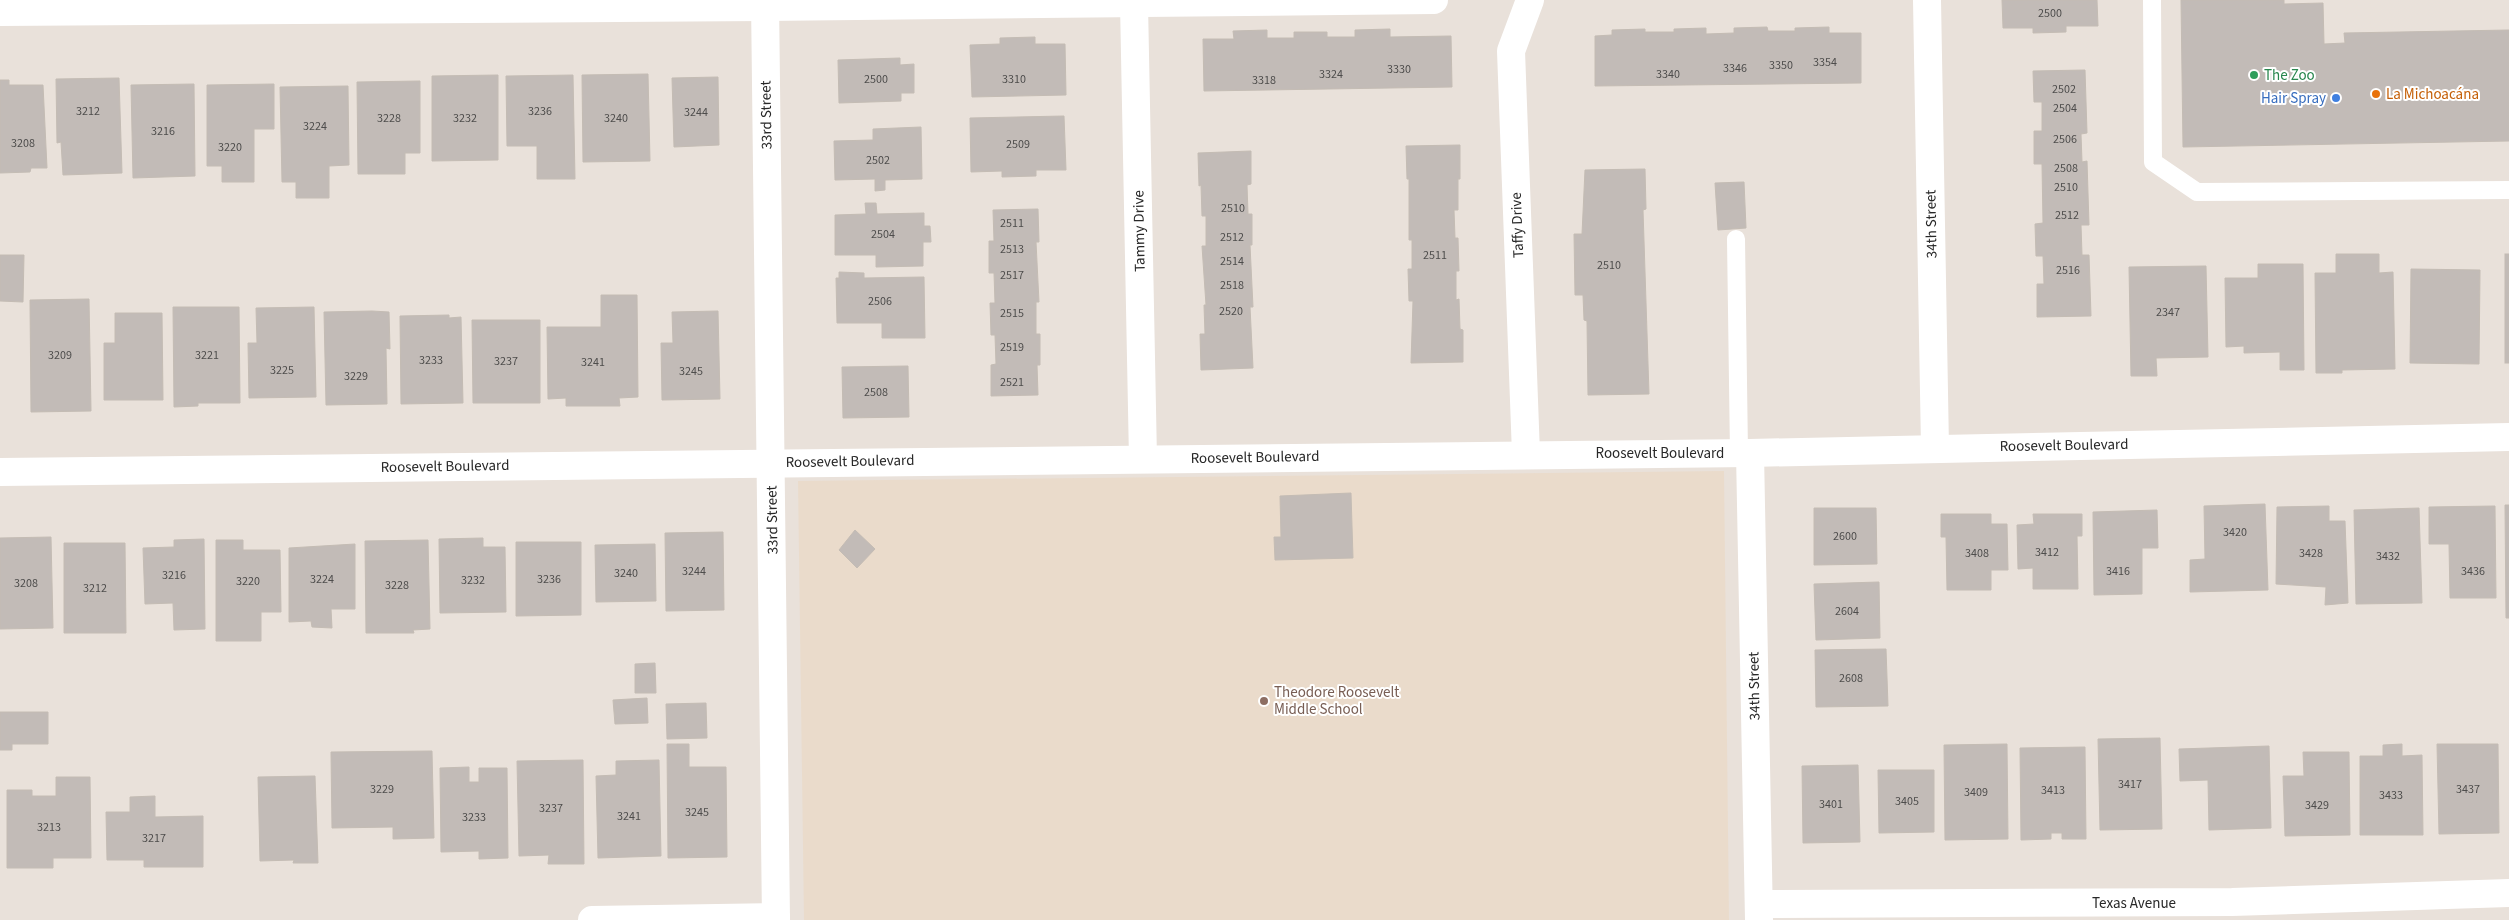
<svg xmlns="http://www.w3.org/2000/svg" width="2509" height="920" viewBox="0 0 2509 920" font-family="'Source Sans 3',sans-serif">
  <rect width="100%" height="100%" fill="#e9e1da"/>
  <!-- education -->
  <polygon fill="#eadbcb" points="1724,471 1729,920 804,920 798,481"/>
  <!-- building -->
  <g fill="#c2bbb7" stroke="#c4bcb4">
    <polygon points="2002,0 2097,0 2098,26 2066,26 2066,32 2033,33 2033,28 2003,28"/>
    <polygon points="2181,0 2284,0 2284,4 2323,3 2324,44 2345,43 2344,33 2509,30 2509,141 2183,147"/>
    <polygon points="1767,27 1768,31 1795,31 1795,28 1829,27 1829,33 1861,33 1861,83 1595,86 1595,36 1612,35 1612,30 1645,29 1645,32 1674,32 1674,29 1706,28 1706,34 1734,33 1734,28"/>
    <polygon points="1390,29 1390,37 1451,36 1452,87 1204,91 1203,39 1234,39 1233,31 1267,30 1267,38 1294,38 1294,32 1327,32 1327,37 1355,37 1355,30"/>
    <polygon points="1035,37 1035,44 1065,44 1066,95 972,97 970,45 1000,44 1000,38"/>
    <polygon points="900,58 900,65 914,64 914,93 901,93 901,101 839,103 838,60"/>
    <polygon points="2085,70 2087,133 2081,134 2082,162 2087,161 2089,225 2081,225 2082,255 2089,255 2091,316 2037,317 2037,284 2044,284 2043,256 2036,256 2035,224 2043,223 2042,164 2034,164 2034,131 2042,131 2042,102 2034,102 2033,71"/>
    <polygon points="648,74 650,161 583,162 582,75"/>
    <polygon points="498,75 498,160 432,161 432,76"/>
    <polygon points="573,75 575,179 537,179 537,146 507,146 506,76"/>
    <polygon points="718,77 719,145 674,147 672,78"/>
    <polygon points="119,78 122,173 63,175 61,142 57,143 56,79"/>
    <polygon points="0,80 9,80 9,85 43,85 47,168 31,168 30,172 0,173"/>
    <polygon points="420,81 420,153 405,153 405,174 358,174 357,82"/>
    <polygon points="194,84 195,176 133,178 131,85"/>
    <polygon points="274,84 274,129 254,129 254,182 222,182 222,166 207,166 207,85"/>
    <polygon points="348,86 349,165 329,166 329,198 296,198 296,182 282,182 280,87"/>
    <polygon points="1064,116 1066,170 1036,170 1036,176 1002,177 1002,171 971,172 970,118"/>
    <polygon points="921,127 922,179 885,180 885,190 875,191 875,179 835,180 834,141 873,140 873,129"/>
    <polygon points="1460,145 1460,179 1458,179 1458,210 1454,210 1455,238 1458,238 1459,271 1456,271 1456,300 1459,299 1460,329 1463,330 1463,362 1411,363 1413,301 1409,301 1408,269 1412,269 1412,240 1409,240 1409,179 1407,179 1406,146"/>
    <polygon points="1251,151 1251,184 1247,185 1248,214 1252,214 1252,245 1250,245 1253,307 1250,307 1253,368 1201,370 1200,334 1205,334 1204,305 1206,305 1202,246 1206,246 1206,216 1202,216 1201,185 1199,186 1198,153"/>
    <polygon points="1645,169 1646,209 1643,210 1649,394 1588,395 1587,321 1584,320 1583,295 1575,295 1574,234 1582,234 1585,170"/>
    <polygon points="1744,182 1746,228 1718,230 1715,183"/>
    <polygon points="865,203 876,203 877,214 924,213 924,226 930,226 931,242 923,242 923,266 876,267 876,255 835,255 835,215 866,214"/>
    <polygon points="1038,209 1039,242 1036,242 1039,302 1036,302 1036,334 1040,334 1040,365 1037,365 1038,395 991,396 991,365 996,364 995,335 991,335 990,303 995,303 994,273 989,273 989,241 994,241 993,210"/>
    <polygon points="2336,254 2379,254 2379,273 2393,272 2395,369 2342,370 2342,373 2316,373 2315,273 2336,273"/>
    <rect x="2505" y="254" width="4" height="109"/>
    <polygon points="0,255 24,255 23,302 0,301"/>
    <polygon points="2258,264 2303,264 2304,370 2280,370 2280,352 2244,353 2244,346 2226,347 2225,278 2258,278"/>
    <polygon points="2206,266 2208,357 2156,358 2157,376 2131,376 2129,267"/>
    <polygon points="2411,269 2480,270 2479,364 2410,363"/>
    <polygon points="839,272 864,273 864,278 924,277 925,338 882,338 882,323 837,323 836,278 839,278"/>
    <polygon points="601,295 637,295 638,397 619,398 620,406 566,406 566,398 548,399 547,327 601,327"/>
    <polygon points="89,299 91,411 31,412 30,300"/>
    <polygon points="173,307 239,307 240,403 198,403 198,406 174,407"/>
    <polygon points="314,307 316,397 249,398 248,343 257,343 256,308"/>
    <polygon points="372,311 389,312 390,349 386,348 387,404 326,405 324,312"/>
    <polygon points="718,311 720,399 662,400 661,343 673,343 672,312"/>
    <polygon points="115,313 162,313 163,400 104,400 104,343 115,343"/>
    <polygon points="449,315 449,318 461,317 463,403 401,404 400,316"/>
    <polygon points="472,320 540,320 540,403 473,403"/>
    <polygon points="908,366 909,417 843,418 842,367"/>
    <polygon points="1351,493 1353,558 1275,560 1274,537 1281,537 1280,496"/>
    <polygon points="2265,504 2268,590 2190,592 2190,560 2205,559 2204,506"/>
    <polygon points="2505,505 2509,505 2509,618 2506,618"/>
    <polygon points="2329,506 2329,521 2345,521 2348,603 2325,605 2326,587 2276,584 2277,507"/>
    <polygon points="2495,506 2496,598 2450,598 2449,544 2429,544 2429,507"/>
    <polygon points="1814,508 1876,508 1877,564 1814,565"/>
    <polygon points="2419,508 2422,603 2356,604 2354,510"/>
    <polygon points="2157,510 2158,548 2142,548 2142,594 2094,595 2093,512"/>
    <polygon points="1941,514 1991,514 1991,524 2007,524 2008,570 1991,570 1991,590 1947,590 1946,537 1941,537"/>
    <polygon points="2033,514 2082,514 2082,536 2077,536 2078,589 2033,589 2033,568 2018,569 2017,525 2034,524"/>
    <polygon points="855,530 875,549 857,568 839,550"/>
    <polygon points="723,532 724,610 666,611 665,533"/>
    <polygon points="51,537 53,628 0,629 0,538"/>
    <polygon points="483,538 483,547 505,547 506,612 440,613 439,539"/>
    <polygon points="204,539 205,629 174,630 173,603 145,604 143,548 174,547 174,540"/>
    <polygon points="216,540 243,540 243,550 280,550 281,612 261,612 261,641 216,641"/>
    <polygon points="428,540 430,629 413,630 414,633 366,633 365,541"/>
    <polygon points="516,542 581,542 581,615 516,616"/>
    <polygon points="64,543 125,543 126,633 64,633"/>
    <polygon points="355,544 355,609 331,609 332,628 312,627 311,621 289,622 289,548"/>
    <polygon points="655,544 656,601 596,602 595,545"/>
    <polygon points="1879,582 1880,638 1816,640 1814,584"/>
    <polygon points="1886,649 1888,706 1816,707 1815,650"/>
    <polygon points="655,663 656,693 635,693 635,664"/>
    <polygon points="647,698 648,723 615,724 613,700"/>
    <polygon points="706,703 707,738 667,739 666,704"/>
    <polygon points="0,712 48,712 48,744 12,744 12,750 0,750"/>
    <polygon points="2160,738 2162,829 2100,830 2098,739"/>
    <polygon points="667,744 689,744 689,767 726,767 727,857 668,858"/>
    <polygon points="2007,744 2008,839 1945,840 1944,745"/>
    <polygon points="2402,744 2402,756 2422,755 2423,835 2360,835 2360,756 2383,756 2383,745"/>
    <polygon points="2437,744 2498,744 2499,833 2439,834"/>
    <polygon points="2269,746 2271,828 2209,830 2208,780 2180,781 2179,749"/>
    <polygon points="2085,747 2086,839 2062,839 2062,833 2051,833 2051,839 2021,840 2020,748"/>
    <polygon points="432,751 434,838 393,839 393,827 332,828 331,752"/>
    <polygon points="2303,752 2349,752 2350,835 2285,836 2283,776 2304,776"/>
    <polygon points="583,760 584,864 548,864 549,855 519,856 517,761"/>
    <polygon points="659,760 661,856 598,858 596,776 616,775 616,761"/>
    <polygon points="1858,765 1860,842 1803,843 1802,766"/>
    <polygon points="469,767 469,782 479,782 479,768 507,768 508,858 479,859 479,851 441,852 440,768"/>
    <polygon points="1878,770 1934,770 1934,832 1879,833"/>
    <polygon points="315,776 318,863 293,863 294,860 260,861 258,777"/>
    <polygon points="56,777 90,777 91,858 53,858 53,868 7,868 7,790 32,790 32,796 56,796"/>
    <polygon points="155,796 155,817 203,816 203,867 144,867 144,860 107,860 106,812 130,812 130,797"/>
  </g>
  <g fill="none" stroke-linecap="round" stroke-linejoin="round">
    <!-- lane -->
    <g stroke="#fff" stroke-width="18">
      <polyline points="2152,0 2153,162 2197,192 2509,190"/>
      <polyline points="1736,239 1739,453"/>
    </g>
    <!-- street -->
    <g stroke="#fff" stroke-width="28">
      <polyline points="765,0 776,920"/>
      <polyline points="1927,0 1935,448"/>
      <polyline points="1134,4 1143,459"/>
      <polyline points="0,12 765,7 1434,0"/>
      <polyline points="1750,453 1759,920"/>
      <polyline points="1526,454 1511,51 1530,0"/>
      <polyline points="0,472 1750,453 2509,437"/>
      <polyline points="1759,904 2232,902 2509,893"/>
      <polyline points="592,920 776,917"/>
    </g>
  </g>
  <!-- markers -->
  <circle fill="#2e9e5b" stroke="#fff" stroke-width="2" cx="2254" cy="75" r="5"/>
  <circle fill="#e8710a" stroke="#fff" stroke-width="2" cx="2376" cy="94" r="5"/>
  <circle fill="#3f7fe0" stroke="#fff" stroke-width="2" cx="2336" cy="98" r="5"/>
  <circle fill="#8d6e63" stroke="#fff" stroke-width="2" cx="1264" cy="701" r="5"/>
  <g text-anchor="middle" stroke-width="4" stroke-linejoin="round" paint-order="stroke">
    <!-- number labels -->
    <g font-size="12" fill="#4e4d4c">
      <text x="2050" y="17">2500</text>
      <text x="1825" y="66">3354</text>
      <text x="1781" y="69">3350</text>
      <text x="1735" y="72">3346</text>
      <text x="1399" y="73">3330</text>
      <text x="1331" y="78">3324</text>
      <text x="1668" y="78">3340</text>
      <text x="876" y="83">2500</text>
      <text x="1014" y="83">3310</text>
      <text x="1264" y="84">3318</text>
      <text x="2064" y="93">2502</text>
      <text x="2065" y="112">2504</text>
      <text x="88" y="115">3212</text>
      <text x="540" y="115">3236</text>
      <text x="696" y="116">3244</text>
      <text x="389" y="122">3228</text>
      <text x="465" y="122">3232</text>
      <text x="616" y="122">3240</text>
      <text x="315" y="130">3224</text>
      <text x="163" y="135">3216</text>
      <text x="2065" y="143">2506</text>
      <text x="23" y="147">3208</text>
      <text x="1018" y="148">2509</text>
      <text x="230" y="151">3220</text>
      <text x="878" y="164">2502</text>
      <text x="2066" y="172">2508</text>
      <text x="2066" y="191">2510</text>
      <text x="1233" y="212">2510</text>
      <text x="2067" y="219">2512</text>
      <text x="1012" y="227">2511</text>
      <text x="883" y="238">2504</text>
      <text x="1232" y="241">2512</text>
      <text x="1012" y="253">2513</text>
      <text x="1435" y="259">2511</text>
      <text x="1232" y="265">2514</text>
      <text x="1609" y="269">2510</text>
      <text x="2068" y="274">2516</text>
      <text x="1012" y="279">2517</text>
      <text x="1232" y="289">2518</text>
      <text x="880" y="305">2506</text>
      <text x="1231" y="315">2520</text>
      <text x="2168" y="316">2347</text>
      <text x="1012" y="317">2515</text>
      <text x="1012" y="351">2519</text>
      <text x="60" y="359">3209</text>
      <text x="207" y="359">3221</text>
      <text x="431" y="364">3233</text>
      <text x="506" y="365">3237</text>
      <text x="593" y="366">3241</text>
      <text x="282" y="374">3225</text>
      <text x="691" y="375">3245</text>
      <text x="356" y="380">3229</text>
      <text x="1012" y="386">2521</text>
      <text x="876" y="396">2508</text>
      <text x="2235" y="536">3420</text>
      <text x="1845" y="540">2600</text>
      <text x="2047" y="556">3412</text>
      <text x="1977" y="557">3408</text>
      <text x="2311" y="557">3428</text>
      <text x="2388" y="560">3432</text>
      <text x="694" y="575">3244</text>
      <text x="2118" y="575">3416</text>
      <text x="2473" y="575">3436</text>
      <text x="626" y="577">3240</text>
      <text x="174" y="579">3216</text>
      <text x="322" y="583">3224</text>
      <text x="549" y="583">3236</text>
      <text x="473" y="584">3232</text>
      <text x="248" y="585">3220</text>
      <text x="26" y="587">3208</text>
      <text x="397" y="589">3228</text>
      <text x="95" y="592">3212</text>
      <text x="1847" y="615">2604</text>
      <text x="1851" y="682">2608</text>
      <text x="2130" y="788">3417</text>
      <text x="382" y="793">3229</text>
      <text x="2468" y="793">3437</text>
      <text x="2053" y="794">3413</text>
      <text x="1976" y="796">3409</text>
      <text x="2391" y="799">3433</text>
      <text x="1907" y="805">3405</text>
      <text x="1831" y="808">3401</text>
      <text x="2317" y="809">3429</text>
      <text x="551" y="812">3237</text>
      <text x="697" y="816">3245</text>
      <text x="629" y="820">3241</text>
      <text x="474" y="821">3233</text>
      <text x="49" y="831">3213</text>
      <text x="154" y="842">3217</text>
    </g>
    <!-- leisure labels -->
    <g font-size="15" fill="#27864d" stroke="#fff" text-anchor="start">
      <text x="2264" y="80">The Zoo</text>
    </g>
    <!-- food labels -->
    <g font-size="15" fill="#c56008" stroke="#fff" text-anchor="start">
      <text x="2386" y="99">La Michoacána</text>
    </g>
    <!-- shop labels -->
    <g font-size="15" fill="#366cbe" stroke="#fff" text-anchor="end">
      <text x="2326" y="103">Hair Spray</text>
    </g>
    <!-- street labels -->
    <g font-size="15" fill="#282828" stroke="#fff">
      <text transform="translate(766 115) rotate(-91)" y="5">33rd Street</text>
      <text transform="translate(1931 224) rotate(-91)" y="5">34th Street</text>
      <text transform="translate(1517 225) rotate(-92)" y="5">Taffy Drive</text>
      <text transform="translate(1139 231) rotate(-91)" y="5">Tammy Drive</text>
      <text transform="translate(2064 445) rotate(-1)" y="5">Roosevelt Boulevard</text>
      <text x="1660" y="458">Roosevelt Boulevard</text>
      <text transform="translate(1255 457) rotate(-1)" y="5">Roosevelt Boulevard</text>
      <text transform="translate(850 461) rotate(-1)" y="5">Roosevelt Boulevard</text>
      <text transform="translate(445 466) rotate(-1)" y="5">Roosevelt Boulevard</text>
      <text transform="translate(772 520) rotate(-91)" y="5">33rd Street</text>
      <text transform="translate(1754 686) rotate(-91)" y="5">34th Street</text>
      <text x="2134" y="908">Texas Avenue</text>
    </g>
    <!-- education labels -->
    <g font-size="15" fill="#785e54" stroke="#fff" text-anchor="start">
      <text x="1274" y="697">Theodore Roosevelt<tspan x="1274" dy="17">Middle School</tspan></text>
    </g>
  </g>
</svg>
